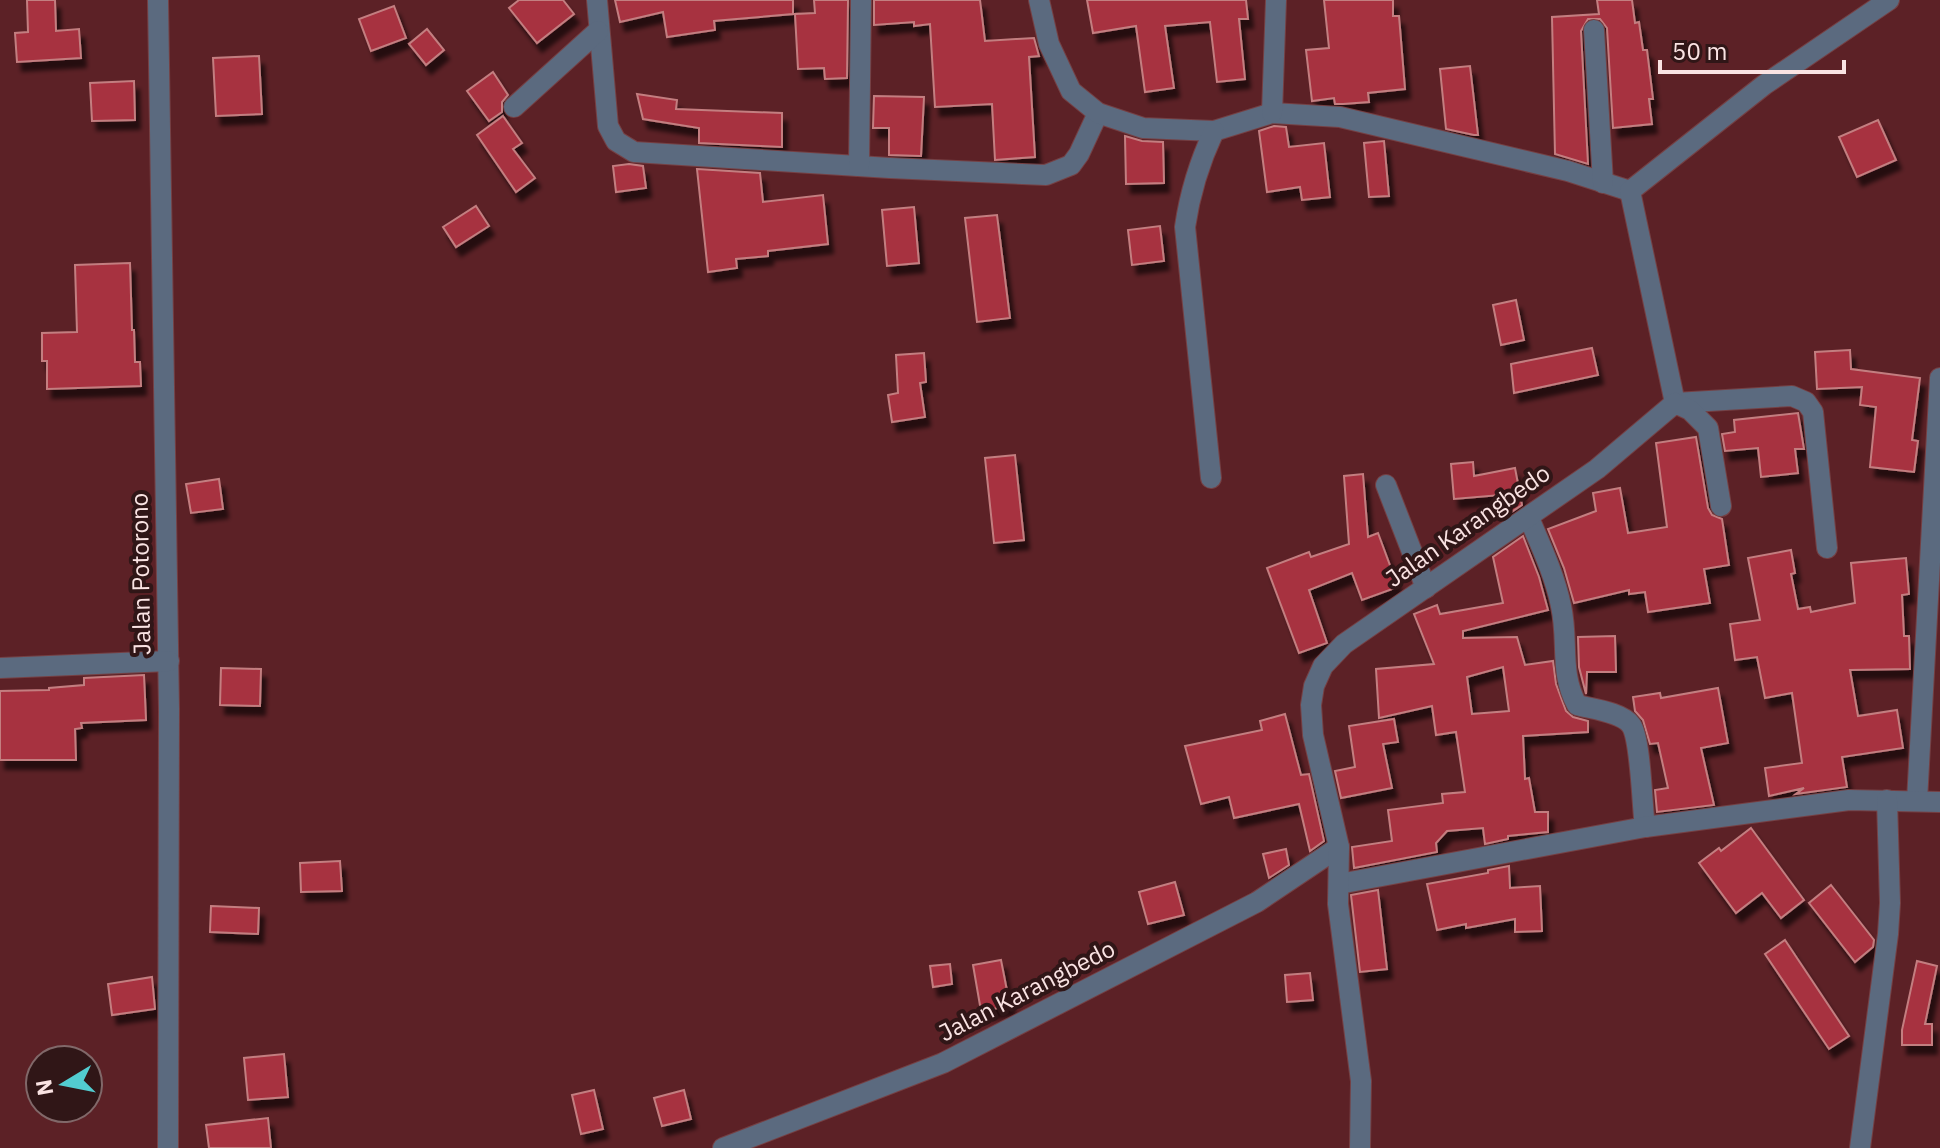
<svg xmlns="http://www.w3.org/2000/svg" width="1940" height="1148" viewBox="0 0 1940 1148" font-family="'IBM Plex Sans',sans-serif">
  <defs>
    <filter id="shadow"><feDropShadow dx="5" dy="9" stdDeviation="2" flood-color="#0009"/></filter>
  </defs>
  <rect width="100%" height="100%" fill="#5c2126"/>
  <!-- building -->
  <g fill="#a7303f" stroke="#c37e80" stroke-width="2" fill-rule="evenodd" filter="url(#shadow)">
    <polygon points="27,0 55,0 56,31 79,29 81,58 17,62 15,33 28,32"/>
    <polygon points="519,0 563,0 574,14 537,43 509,8"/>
    <polygon points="615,0 793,0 793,14 714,21 715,30 667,37 663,12 620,22"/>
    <polygon points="814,0 848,0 847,78 825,79 824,68 798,69 795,14 815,13"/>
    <polygon points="874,0 980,0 985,41 1034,38 1039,56 1029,57 1035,157 995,160 992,104 935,107 930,24 914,26 914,22 874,25"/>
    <polygon points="1087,0 1246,0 1248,19 1239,19 1245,79 1217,82 1210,22 1165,26 1174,88 1145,92 1136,26 1093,33"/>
    <polygon points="1324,0 1393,0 1393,16 1399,16 1405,89 1368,93 1369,102 1343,104 1335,104 1334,98 1312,101 1306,50 1329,48"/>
    <polygon points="1597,0 1632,0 1635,23 1639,22 1643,50 1647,50 1653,99 1649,99 1652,124 1613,128 1607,28 1600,19 1588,19 1581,31 1588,164 1555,154 1552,17 1599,14"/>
    <polygon points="394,6 406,38 371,51 359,19"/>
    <polygon points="427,29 444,50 426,65 409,44"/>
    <polygon points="259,56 262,114 216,116 213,58"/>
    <polygon points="1470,66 1478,135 1474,135 1446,129 1440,69"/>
    <polygon points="493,72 508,95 502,102 502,112 489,121 467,91"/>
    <polygon points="134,81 135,120 92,121 90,83"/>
    <polygon points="637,94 677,100 676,109 782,113 782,147 699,143 699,128 643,119"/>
    <polygon points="874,96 924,97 921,156 889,155 889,128 873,128"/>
    <polygon points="503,116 522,143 513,149 535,178 516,192 477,135"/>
    <polygon points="1878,120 1896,160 1857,177 1839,137"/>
    <polygon points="1274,126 1286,127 1289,147 1324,143 1330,197 1302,200 1300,187 1267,192 1259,131"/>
    <polygon points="1125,136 1142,141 1163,142 1164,183 1126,184"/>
    <polygon points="1384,141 1389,196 1369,197 1364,143"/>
    <polygon points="629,164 643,166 646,188 616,192 613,166"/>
    <polygon points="697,169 760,173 763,202 823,195 828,244 768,251 768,256 736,259 737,268 708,272"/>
    <polygon points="476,206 489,226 456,247 443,227"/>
    <polygon points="914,207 919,263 887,266 882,210"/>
    <polygon points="997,215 1010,318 977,322 965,218"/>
    <polygon points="1160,226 1164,261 1132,265 1128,230"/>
    <polygon points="130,263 132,330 134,330 135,362 140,362 141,386 47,389 47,361 42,361 42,333 77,332 75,265"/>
    <polygon points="1516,300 1524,340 1501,345 1493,305"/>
    <polygon points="1592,348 1598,375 1514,393 1511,364"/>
    <polygon points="1850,350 1851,369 1920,378 1912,440 1918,441 1914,472 1870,467 1876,407 1860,405 1862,387 1817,389 1815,352"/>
    <polygon points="924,353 926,382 920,383 925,417 892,422 888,395 898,393 896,355"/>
    <polygon points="1798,413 1804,449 1795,449 1798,473 1761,477 1758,448 1725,451 1722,434 1735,432 1734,420"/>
    <polygon points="1696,437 1708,508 1712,515 1722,519 1729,565 1704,569 1710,603 1648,612 1645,592 1629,594 1629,590 1574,603 1564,568 1548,529 1596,511 1593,493 1620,488 1628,533 1667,527 1656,443"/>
    <polygon points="1015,455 1024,540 994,543 985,458"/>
    <polygon points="1473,462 1474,476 1515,468 1522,505 1504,517 1500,495 1454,499 1451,464"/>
    <polygon points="1363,474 1368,537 1378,533 1398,587 1362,600 1352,573 1309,590 1327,643 1299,653 1267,568 1309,552 1311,557 1349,544 1344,476"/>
    <polygon points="219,479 223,509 191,513 186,484"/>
    <path d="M1523,536l16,41 9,33 -85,21v7l54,-1 8,28 28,-4 3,23 10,27 7,6 15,4v11l-65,4 2,43 4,-1 6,34h13v20l-40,4v3l-23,5 -2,-16 -36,3 -11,12 1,9 -83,16 -2,-21 40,-6 -4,-31 55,-7 -1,-9 23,-2 -9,-60 -20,3 -4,-29 -53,12 -3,-49 58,-5 -20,-50 23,-9 3,9 63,-11 -10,-46zM1503,667l6,44 -37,3 -5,-37z"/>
    <polygon points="1791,550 1795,573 1791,574 1798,609 1810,607 1811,612 1855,603 1851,563 1906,558 1909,594 1902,595 1904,636 1909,636 1910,669 1850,670 1858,716 1897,710 1903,748 1842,757 1847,787 1796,794 1804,788 1769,796 1765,768 1802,763 1792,693 1765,698 1757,657 1735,660 1730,624 1760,620 1748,558"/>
    <polygon points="1615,636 1616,672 1587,672 1586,694 1579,667 1578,637"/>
    <polygon points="221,668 261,669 260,706 220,705"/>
    <polygon points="144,675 146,720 81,723 82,728 75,729 76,760 0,760 0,691 49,690 49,688 84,685 84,678"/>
    <polygon points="1718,688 1728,743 1701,748 1714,805 1657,812 1655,790 1668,788 1658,743 1650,744 1643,720 1635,711 1633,697 1660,693 1661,698"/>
    <polygon points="1285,714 1301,775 1309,774 1324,841 1310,851 1299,804 1234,818 1229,797 1201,804 1185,746 1262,730 1260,721"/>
    <polygon points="1394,719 1398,742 1383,744 1392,788 1341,798 1335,771 1355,767 1349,726"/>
    <polygon points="1751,828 1804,900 1781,918 1762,893 1736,913 1699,863 1719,848 1721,851"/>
    <polygon points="1286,849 1289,865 1269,878 1263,854"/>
    <polygon points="340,861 342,891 301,892 300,863"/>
    <polygon points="1509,866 1510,888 1540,886 1542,931 1515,932 1515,919 1466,928 1466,924 1437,930 1427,884 1488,873 1488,870"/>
    <polygon points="1175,882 1184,915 1148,924 1139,892"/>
    <polygon points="1831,885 1874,940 1873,947 1855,962 1809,903"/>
    <polygon points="1378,890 1387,969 1360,972 1351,895"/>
    <polygon points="211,906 259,908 258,934 210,932"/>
    <polygon points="1785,940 1849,1036 1829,1049 1765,954"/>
    <polygon points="1001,960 1010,1006 981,1011 973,965"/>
    <polygon points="1917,961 1937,966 1925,1024 1932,1024 1932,1045 1902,1045 1902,1030"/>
    <polygon points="950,964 952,984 933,987 930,966"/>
    <polygon points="1310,973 1313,1000 1287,1002 1285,975"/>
    <polygon points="152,977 155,1009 112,1015 108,984"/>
    <polygon points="284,1054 288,1097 248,1100 244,1058"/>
    <polygon points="594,1090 603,1129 581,1134 572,1095"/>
    <polygon points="684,1090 691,1119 662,1126 654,1098"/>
    <polygon points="268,1118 271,1148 209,1148 206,1125"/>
  </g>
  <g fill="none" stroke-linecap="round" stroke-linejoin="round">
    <defs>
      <g id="minor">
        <polyline points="158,0 169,709 168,1148"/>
        <polyline points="597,0 608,126 616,141 634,152 890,168 1046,175 1071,165 1079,154 1098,113"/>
        <polyline points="1039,0 1049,44 1071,91 1098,113 1143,128 1214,131 1272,113 1340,117 1568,171 1630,191"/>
        <polyline points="1594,30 1603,183"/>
        <polyline points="514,107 598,31"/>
        <polyline points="1272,113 1276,0"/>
        <polyline points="859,166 861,0"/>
        <path d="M1211,478l-26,-251c5,-35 14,-64 29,-96"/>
        <polyline points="1386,485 1426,588"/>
        <path d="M1529,518c12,28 26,58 32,88 8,36 -2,66 16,99 15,4 45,7 54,20 10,14 11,82 14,102"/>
        <polyline points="1827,548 1813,412 1806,402 1792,396 1675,403 1630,191 1764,85 1889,0"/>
        <polyline points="0,668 169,661"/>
        <polyline points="1917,801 1940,378"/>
        <polyline points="1339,884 1645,827 1849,800 1940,802"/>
        <polyline points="723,1148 943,1063 1257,902 1339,847"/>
        <polyline points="1360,1148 1361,1081 1338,904 1339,847 1313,735 1311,705 1314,686 1323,666 1344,644 1597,469 1675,403 1690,410 1708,428 1721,506"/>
        <polyline points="1860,1148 1888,934 1890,903 1887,800"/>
      </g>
    </defs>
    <!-- minor casing -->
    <use href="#minor" stroke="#754044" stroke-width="22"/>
    <!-- minor -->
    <use href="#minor" stroke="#5b6a7f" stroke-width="20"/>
  </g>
  <g text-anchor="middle" stroke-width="8" stroke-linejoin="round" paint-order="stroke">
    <!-- street labels -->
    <g font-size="24" fill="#fae3e3" stroke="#301617">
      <text transform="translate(1468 526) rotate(-35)" y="8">Jalan Karangbedo</text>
      <text transform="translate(141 574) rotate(-91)" y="8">Jalan Potorono</text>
      <text transform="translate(1027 991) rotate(-27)" y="8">Jalan Karangbedo</text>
    </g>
  </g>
  <!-- north arrow -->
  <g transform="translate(64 1084) rotate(260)"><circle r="38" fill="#301617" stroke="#816869" stroke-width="2"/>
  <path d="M0-6L14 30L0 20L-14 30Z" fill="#52ccd0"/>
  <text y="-12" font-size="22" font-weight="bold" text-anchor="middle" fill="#fae3e3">N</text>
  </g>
  <!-- scale -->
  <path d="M1660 60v12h184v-12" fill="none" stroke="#fae3e3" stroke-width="4"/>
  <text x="1672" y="60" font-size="24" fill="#fae3e3" stroke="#301617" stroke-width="6" paint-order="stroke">50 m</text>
</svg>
